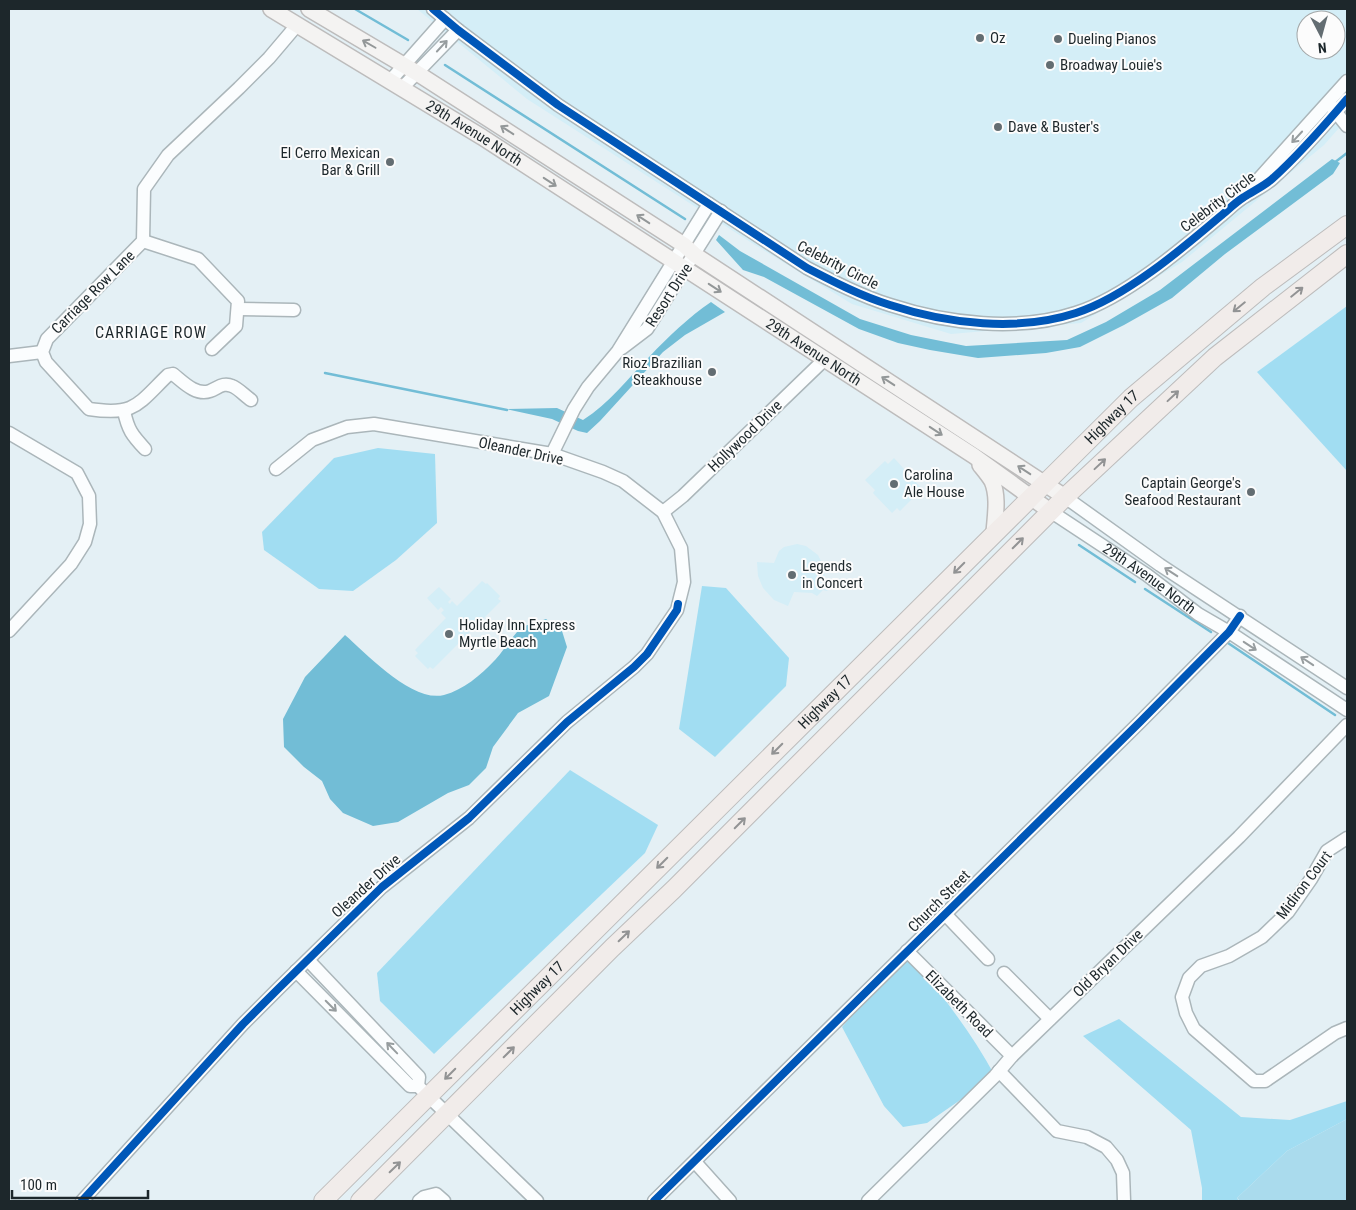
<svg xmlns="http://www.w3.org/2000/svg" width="1356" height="1210" viewBox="0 0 1356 1210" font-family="'Roboto Condensed',sans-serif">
  <rect width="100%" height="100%" fill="#e4f0f5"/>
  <!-- built -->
  <g fill="#d4eef7" fill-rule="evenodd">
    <path d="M417,9h930v110l-23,26 -142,117 -101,61 -130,11 -99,-30 -97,-59 -228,-146zM1306,20h30v30h-30z"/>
    <polygon points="894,458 922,489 900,511 897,508 892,513 873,493 875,490 865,480 885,461 888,464"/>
    <polygon points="797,544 806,546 818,555 824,567 825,580 831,586 827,591 823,590 817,596 812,593 794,592 788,606 774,600 763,588 758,576 757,562 774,563 779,551 784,547"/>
    <polygon points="482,581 486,584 487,583 500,596 498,599 501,601 433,669 430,667 428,669 415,656 418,653 415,650 446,618 441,613 444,610 441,607 438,610 427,598 439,587 451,599 448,602 450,604 452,601 457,606"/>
  </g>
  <!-- green -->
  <polygon fill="#aadbed" points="1347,1119 1347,1201 1240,1201 1237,1198 1287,1151"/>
  <!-- forest -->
  <g fill="#a1ddf2">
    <polygon points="1347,306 1347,471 1257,372"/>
    <polygon points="378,448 435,454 437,523 396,560 353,591 319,589 264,550 262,532 334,458"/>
    <polygon points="702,586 726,588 789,658 786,686 715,757 679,729"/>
    <polygon points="570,770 658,825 645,853 434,1054 380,1001 377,973"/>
    <path d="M907,951c33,42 63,79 88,125l-68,47 -24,4 -19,-21 -42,-79z"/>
    <polygon points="1119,1019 1241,1117 1290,1120 1347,1101 1347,1119 1287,1151 1237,1198 1239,1201 1202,1201 1202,1188 1191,1130 1083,1036"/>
  </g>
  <!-- water -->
  <g fill="#72bdd6">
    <polygon points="1332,159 1340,163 1333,174 1225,254 1172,298 1124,325 1080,347 1046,353 978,358 930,350 898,343 859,329 764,277 743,270 716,240 719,235 740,251 860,319 911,335 966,346 1067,340 1106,322 1160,290"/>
    <path d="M711,302l14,10 -40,23 -22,17 -63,69 -13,12 -9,-2 -26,-12 -46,-10 51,-1 26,12c26,-16 45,-42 67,-64 18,-19 39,-39 61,-54z"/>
    <path d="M546,619l16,12 5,16 -18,49 -31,17 -25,34 -7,21 -17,17 -21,8 -50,29 -25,4 -30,-13 -13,-14 -8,-18 -18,-14 -20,-20 -1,-28 22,-42 40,-42c22,19 67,68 99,60 19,-5 37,-20 50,-34 8,-8 20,-27 27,-33 7,-4 18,-6 25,-9z"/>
  </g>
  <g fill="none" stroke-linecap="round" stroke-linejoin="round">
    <!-- stream -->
    <g stroke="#72bdd6" stroke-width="2.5">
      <polyline points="355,9 408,40"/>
      <polyline points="445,65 685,219"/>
      <polyline points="1334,163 1347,153"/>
      <polyline points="325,373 507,410"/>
      <polyline points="1079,545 1135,582"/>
      <polyline points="1145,589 1211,632"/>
      <polyline points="1228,643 1335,715"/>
    </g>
    <defs>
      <g id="minor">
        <path d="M433,9l25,21 100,75 249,163c27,14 54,28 83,37 58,19 128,27 186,8 50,-16 107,-65 147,-99 7,-6 13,-12 21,-17 9,-6 20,-11 28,-18 27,-24 52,-53 75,-80"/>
        <polyline points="390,81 445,19"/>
        <polyline points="402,88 458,30"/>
        <polyline points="1331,106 1347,126"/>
        <polyline points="1248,191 1347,81"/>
        <polyline points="143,241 198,259 238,301 236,326 212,349"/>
        <polyline points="238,309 294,310"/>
        <polyline points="622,348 647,329 721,211"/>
        <polyline points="9,356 42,352"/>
        <path d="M251,400c-6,-4 -13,-12 -19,-14 -9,-4 -14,2 -22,5 -14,5 -27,-9 -37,-17l-5,1c-31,30 -33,41 -79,34l-43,-47 -4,-10 5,-13 96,-98 1,-52 24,-34 71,-67 30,-30 28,-33"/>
        <path d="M124,411c4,19 8,24 21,38"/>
        <polyline points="9,433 77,473 89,496 90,524 85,542 71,564 9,631"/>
        <polyline points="552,454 574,409 588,387 618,351 709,204"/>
        <polyline points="1065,497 1160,565 1347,688"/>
        <path id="s1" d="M1050,511l97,64 51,39 31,18 118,78"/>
        <polyline points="663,512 683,496 825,359"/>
        <polyline points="1347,838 1327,851 1311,879 1288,912 1262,937 1229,956 1201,966 1189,978 1182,997 1186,1013 1194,1029 1254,1081 1265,1081 1335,1033 1347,1028"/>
        <polyline points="945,914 988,959"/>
        <polyline points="907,951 1012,1056"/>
        <polyline points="308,960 419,1077 418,1086"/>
        <polyline points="296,971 410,1086 418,1086 537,1201"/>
        <polyline points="1004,973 1050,1019"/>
        <polyline points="999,1071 1057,1131 1087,1137 1106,1147 1117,1160 1123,1173 1124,1201"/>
        <polyline points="695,1162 730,1201"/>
        <polyline points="82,1201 243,1024 279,988 382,887 469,818 567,722 634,667 647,654 677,610 684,582 681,548 663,512 623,481 603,472 552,454 374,424 347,427 312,440 276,469"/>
        <polyline points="419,1201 424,1197 436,1194 444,1201"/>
        <polyline points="654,1201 1140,722 1229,632 1240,616"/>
        <polyline points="868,1201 995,1076 1012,1056 1239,837 1347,725"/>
      </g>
      <g id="major">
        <path id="s2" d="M271,9l211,128 492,319 76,55"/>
        <polyline points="309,9 417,73 684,245 695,255 1065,497"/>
        <path d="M980,465c4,5 9,11 12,16 7,16 3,36 2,52"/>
      </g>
      <g id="highway">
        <path id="s3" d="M323,1201l808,-803 132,-111 84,-62"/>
        <polyline points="360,1201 612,948 674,889 1065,497 1215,357 1347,254"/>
      </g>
    </defs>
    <!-- minor casing -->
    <use href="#minor" stroke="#abb6ba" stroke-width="15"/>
    <!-- major casing -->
    <use href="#major" stroke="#bdbcbc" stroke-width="18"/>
    <!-- highway casing -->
    <use href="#highway" stroke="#bdbcbc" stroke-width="20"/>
    <!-- minor -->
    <use href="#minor" stroke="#fbfdfe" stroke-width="12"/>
    <!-- major -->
    <use href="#major" stroke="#f4f3f2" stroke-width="15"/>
    <!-- highway -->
    <use href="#highway" stroke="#f1ecea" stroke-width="18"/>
    <defs>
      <g id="cycleway">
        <path d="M433,9l25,21 100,75 249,163c27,14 54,28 83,37 58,19 128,27 186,8 50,-16 107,-65 147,-99 7,-6 13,-12 21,-17 9,-6 20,-11 28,-18 27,-24 52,-53 75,-80"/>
        <polyline points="82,1201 243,1024 279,988 382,887 469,818 567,722 634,667 647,654 677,610 678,604"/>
        <polyline points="654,1201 1140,722 1229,632 1240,616"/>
      </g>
    </defs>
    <!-- cycleway casing -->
    <use href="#cycleway" stroke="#fcfcfc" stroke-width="11"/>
    <!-- cycleway -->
    <use href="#cycleway" stroke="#0057b8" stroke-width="8"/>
  </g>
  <!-- one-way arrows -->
  <defs><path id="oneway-shaft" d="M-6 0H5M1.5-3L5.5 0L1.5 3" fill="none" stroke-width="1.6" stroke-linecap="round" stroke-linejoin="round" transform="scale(1.25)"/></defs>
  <g stroke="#939798">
    <use href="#oneway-shaft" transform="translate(369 44) rotate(-150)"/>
    <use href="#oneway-shaft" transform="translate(507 130) rotate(-147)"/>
    <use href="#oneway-shaft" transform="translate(550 182) rotate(33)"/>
    <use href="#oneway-shaft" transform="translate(643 219) rotate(-147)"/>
    <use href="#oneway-shaft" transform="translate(715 288) rotate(33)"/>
    <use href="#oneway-shaft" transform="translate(888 381) rotate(-147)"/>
    <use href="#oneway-shaft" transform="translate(936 431) rotate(33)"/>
    <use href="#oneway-shaft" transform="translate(1024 470) rotate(-147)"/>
  </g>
  <g stroke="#979d9f">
    <use href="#oneway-shaft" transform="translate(442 46) rotate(-47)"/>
    <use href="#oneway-shaft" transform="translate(1297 137) rotate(133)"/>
    <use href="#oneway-shaft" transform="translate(1171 572) rotate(-147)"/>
    <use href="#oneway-shaft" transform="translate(1250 646) rotate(33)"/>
    <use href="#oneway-shaft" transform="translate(1307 661) rotate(-146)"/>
    <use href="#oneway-shaft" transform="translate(331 1006) rotate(45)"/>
    <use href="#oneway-shaft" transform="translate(392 1048) rotate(-134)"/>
  </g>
  <g stroke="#929394">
    <use href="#oneway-shaft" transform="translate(1297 292) rotate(-39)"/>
    <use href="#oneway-shaft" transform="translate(1239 307) rotate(141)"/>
    <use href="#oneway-shaft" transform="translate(1173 396) rotate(-43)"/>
    <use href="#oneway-shaft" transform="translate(1100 464) rotate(-43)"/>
    <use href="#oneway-shaft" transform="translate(1018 543) rotate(-45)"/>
    <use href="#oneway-shaft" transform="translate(959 568) rotate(135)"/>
    <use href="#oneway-shaft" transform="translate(777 749) rotate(135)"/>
    <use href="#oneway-shaft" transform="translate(740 823) rotate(-45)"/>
    <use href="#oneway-shaft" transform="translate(662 863) rotate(135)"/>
    <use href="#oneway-shaft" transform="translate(624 936) rotate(-44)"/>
    <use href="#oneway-shaft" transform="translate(509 1052) rotate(-45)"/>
    <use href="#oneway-shaft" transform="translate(450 1074) rotate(135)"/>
    <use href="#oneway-shaft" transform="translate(395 1167) rotate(-44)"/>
  </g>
  <!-- markers -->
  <g fill="#636d72" stroke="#fcfcfc" stroke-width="2">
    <circle cx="980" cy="38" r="5"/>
    <circle cx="1058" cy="39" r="5"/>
    <circle cx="1050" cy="65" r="5"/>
    <circle cx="998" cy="127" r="5"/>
    <circle cx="390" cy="162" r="5"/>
    <circle cx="712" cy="372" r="5"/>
    <circle cx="894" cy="484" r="5"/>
    <circle cx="1251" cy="492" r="5"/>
    <circle cx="792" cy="575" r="5"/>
    <circle cx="449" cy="634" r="5"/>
  </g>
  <g text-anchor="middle" stroke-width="4" stroke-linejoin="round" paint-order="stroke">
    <!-- poi labels -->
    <g font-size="15" fill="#1d272b" stroke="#fcfcfc" text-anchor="start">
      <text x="990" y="43">Oz</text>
      <text x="1068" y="44">Dueling Pianos</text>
      <text x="1060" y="70">Broadway Louie's</text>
      <text x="1008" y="132">Dave &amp; Buster's</text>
      <text x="380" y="158" text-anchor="end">El Cerro Mexican<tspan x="380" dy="17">Bar &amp; Grill</tspan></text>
      <text x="702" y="368" text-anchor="end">Rioz Brazilian<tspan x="702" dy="17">Steakhouse</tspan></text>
      <text x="904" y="480">Carolina<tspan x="904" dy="17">Ale House</tspan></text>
      <text x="1241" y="488" text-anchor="end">Captain George's<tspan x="1241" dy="17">Seafood Restaurant</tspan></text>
      <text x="802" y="571">Legends<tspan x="802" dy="17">in Concert</tspan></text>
      <text x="459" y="630">Holiday Inn Express<tspan x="459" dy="17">Myrtle Beach</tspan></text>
    </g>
    <!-- street labels -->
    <g font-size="15" fill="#1d272b" stroke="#fcfcfc">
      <text dy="5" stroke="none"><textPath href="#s2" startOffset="238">29th Avenue North</textPath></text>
      <text transform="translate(1218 202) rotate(-37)" y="5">Celebrity Circle</text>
      <text transform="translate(838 265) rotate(27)" y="5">Celebrity Circle</text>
      <text transform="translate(93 292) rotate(-45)" y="5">Carriage Row Lane</text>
      <text transform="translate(669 295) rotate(-57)" y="5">Resort Drive</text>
      <text dy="5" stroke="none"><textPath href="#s2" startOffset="642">29th Avenue North</textPath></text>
      <text dy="5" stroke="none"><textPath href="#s3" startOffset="1112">Highway 17</textPath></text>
      <text transform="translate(745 436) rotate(-44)" y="5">Hollywood Drive</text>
      <text transform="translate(521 451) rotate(12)" y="5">Oleander Drive</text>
      <text dy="5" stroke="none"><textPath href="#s1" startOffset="120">29th Avenue North</textPath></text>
      <text dy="5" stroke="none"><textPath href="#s3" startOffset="708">Highway 17</textPath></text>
      <text transform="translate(1304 885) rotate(-53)" y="5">Midiron Court</text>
      <text transform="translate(366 886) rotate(-42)" y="5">Oleander Drive</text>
      <text transform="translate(939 901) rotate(-45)" y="5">Church Street</text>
      <text transform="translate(1108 963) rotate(-44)" y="5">Old Bryan Drive</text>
      <text dy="5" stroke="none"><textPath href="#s3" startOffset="302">Highway 17</textPath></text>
      <text transform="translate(959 1004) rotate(45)" y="5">Elizabeth Road</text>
    </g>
    <!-- neighbourhood labels -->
    <g font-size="16" letter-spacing="1" fill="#1d272b" stroke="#fcfcfc">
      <text x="151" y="338">CARRIAGE ROW</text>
    </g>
  </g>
  <!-- border -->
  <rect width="1356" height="1210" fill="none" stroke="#1d272b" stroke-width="20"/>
  <!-- north arrow -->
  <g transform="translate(1321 35) rotate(174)"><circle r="24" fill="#fcfcfc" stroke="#a3a7a8"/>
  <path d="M0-4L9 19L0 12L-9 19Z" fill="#636d72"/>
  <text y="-8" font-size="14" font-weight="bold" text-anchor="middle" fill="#1d272b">N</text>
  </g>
  <!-- scale -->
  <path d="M12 1190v8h136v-8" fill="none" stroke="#1d272b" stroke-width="2.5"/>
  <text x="20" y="1190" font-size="15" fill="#1d272b" stroke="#fcfcfc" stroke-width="4" paint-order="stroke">100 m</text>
</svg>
